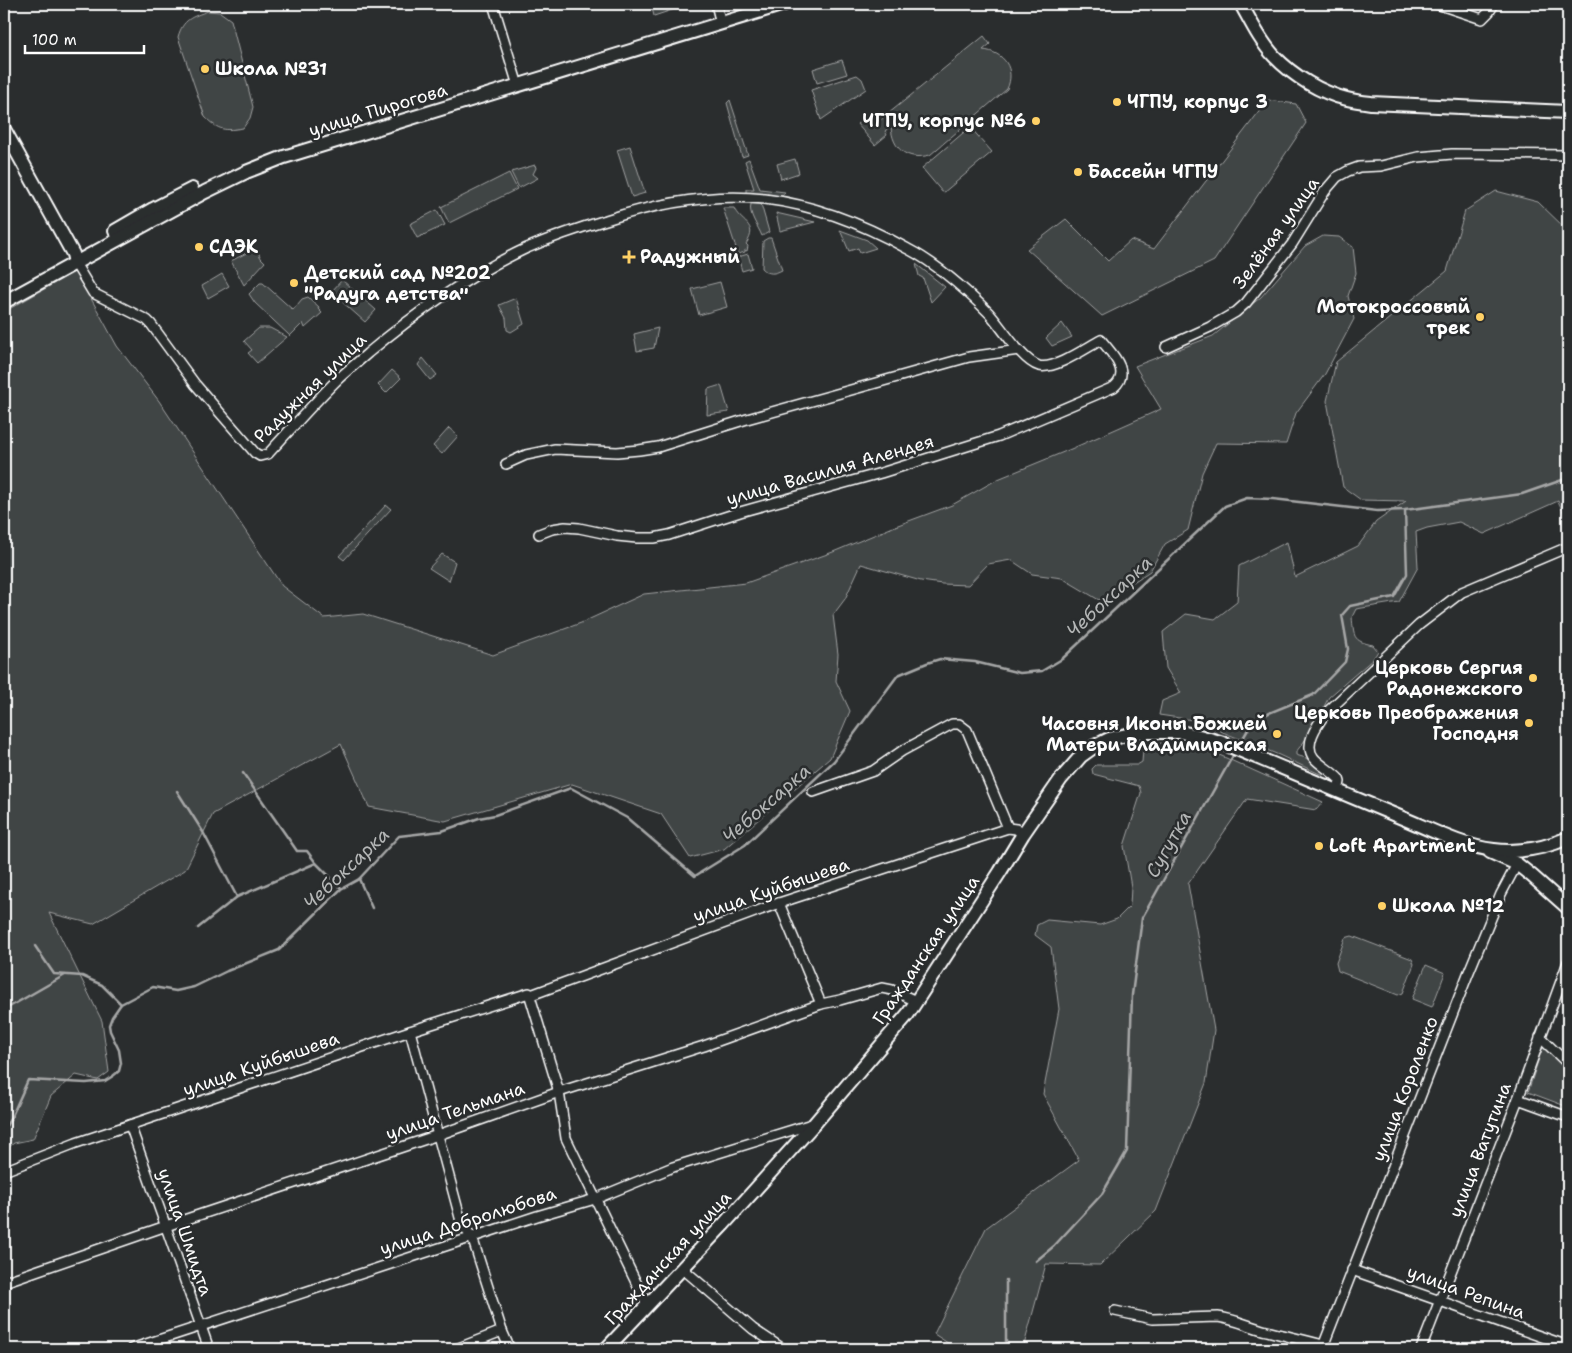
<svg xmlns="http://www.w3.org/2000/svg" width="1572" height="1353" viewBox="0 0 1572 1353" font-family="'Shantell Sans',sans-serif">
  <rect width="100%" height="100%" fill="#2a2d2e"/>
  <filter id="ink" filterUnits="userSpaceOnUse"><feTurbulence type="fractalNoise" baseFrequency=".02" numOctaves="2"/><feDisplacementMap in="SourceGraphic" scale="10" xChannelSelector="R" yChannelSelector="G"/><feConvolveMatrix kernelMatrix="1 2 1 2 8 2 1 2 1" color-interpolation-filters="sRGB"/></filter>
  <g filter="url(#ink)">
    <!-- green -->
    <g fill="#414445" stroke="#a0a2a2">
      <polygon points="651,4 690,4 654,16"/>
      <path d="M208,11l12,1 11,8 22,87 -3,11 -7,10c-18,3 -24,3 -38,-11l-27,-80c5,-18 14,-20 30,-26z"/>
      <path d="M984,36l6,8 -7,6c21,2 33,19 24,39l-77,66c-23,6 -38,-6 -39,-29l-6,5 2,4 -12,10 -18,-21 14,-10 7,8z"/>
      <polygon points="842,60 847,74 817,83 813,69"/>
      <polygon points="857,75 862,79 866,89 821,120 811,90"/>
      <polygon points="730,100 748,155 742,157 727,103"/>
      <polygon points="1268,100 1296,104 1306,123 1214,261 1102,316 1027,249 1066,219 1108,261 1131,240 1154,249"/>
      <polygon points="970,127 992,152 943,193 922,168"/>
      <polygon points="630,146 645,193 632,197 617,150"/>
      <polygon points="749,159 760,189 785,192 782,196 746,193 746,189 754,189 745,161"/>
      <polygon points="795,159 799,173 781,179 777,164"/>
      <polygon points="535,165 536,168 533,174 538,178 519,188 511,172"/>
      <polygon points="509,173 517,189 449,223 441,207"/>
      <path d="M1496,191l42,11 30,29v291l-10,-21 -74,33 -25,-12 -32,6 -11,4 2,35 -19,35 -43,7 -4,8c2,19 0,24 21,28l5,6 -5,8 -44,38 -20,38 -13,17v3l10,3 18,12v4h-4l-41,-19 -86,-35 -34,-5 3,-14 19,-8 -15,-25 -3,-36 23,-18 29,5 22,-17 2,-36 48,-24 8,35 63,-31 18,-24 30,-21 -45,-1 -18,-13 -16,-86 9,-39 111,-91 18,-60z"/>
      <path d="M751,204h10l8,28 -7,4c-4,-10 -14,-22 -11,-32z"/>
      <path d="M723,208h11c5,14 26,16 12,36l2,2 -1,5 -2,-1v2l-7,2z"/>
      <polygon points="437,210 445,225 417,238 410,224"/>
      <polygon points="776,213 815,222 780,231"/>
      <polygon points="840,230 867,240 876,248 860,253 858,248 849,251"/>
      <polygon points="1323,236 1339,237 1353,247 1356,273 1348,296 1354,319 1325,374 1296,413 1286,444 1216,443 1202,473 1188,530 1165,544 1150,571 1115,594 1099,600 1062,578 1032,574 1011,560 988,564 968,585 942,584 921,581 861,564 845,599 833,615 838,654 836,681 850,711 830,758 724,849 690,858 661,814 572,784 445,821 369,807 341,744 213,814 185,870 93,924 49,913 102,1021 109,1072 98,1080 76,1075 51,1096 33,1139 14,1143 4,1151 4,312 76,271 117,346 159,401 282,586 324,618 363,614 493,655 581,623 644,594 746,583 833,552 898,525 952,505 998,479 1071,449 1161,409 1135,366 1213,336 1261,297 1305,246"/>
      <path d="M768,238h3l11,32c-8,4 -13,5 -20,-2l1,-27z"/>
      <polygon points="256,248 261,258 265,262 244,285 231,261"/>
      <polygon points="748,254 752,268 742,271 738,257"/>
      <polygon points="916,264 945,287 931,302 923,278 919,276"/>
      <polygon points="222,274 229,286 208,298 202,286"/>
      <polygon points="342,280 376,310 365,322 331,292"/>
      <polygon points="720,282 727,307 699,315 692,289"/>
      <polygon points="260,283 263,283 293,310 302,299 308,297 319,307 318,309 322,313 305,328 303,323 290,336 255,303 249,294"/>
      <polygon points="516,298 524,324 511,332 507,330 506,318 499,305"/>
      <polygon points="1062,323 1072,337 1052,346 1046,338"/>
      <polygon points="259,328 270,328 287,337 257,363 248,353 252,350 244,341"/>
      <polygon points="658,328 654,348 637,351 634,334"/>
      <polygon points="423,358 437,375 430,380 418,365"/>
      <polygon points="392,370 401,378 386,393 378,385"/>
      <polygon points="721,385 729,412 707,415 708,389"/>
      <polygon points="449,428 458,436 442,454 433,446"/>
      <polygon points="386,505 391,509 344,560 339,556"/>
      <polygon points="442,554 455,562 449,581 429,568"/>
      <polygon points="1160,743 1215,753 1323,802 1316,810 1247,799 1188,884 1214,1030 1206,1083 1156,1211 1100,1265 1046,1264 1023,1349 957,1349 934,1334 986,1228 1079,1160 1043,1094 1059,1009 1051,947 1035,935 1037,925 1047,920 1100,925 1117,919 1130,906 1131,887 1124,846 1141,793 1139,786 1093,774 1092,769 1096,765 1137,765 1142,762 1143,750"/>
      <polygon points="1352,936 1412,959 1414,964 1403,993 1398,995 1338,971 1336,963 1345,938"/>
      <polygon points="1426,965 1445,973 1432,1007 1412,999"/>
      <polygon points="1543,1046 1568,1069 1568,1107 1528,1092"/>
    </g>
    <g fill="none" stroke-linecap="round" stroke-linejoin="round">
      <!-- stream -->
      <g stroke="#a6a7a7" stroke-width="2.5">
        <polyline points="1239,745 1249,728 1264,715 1313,695 1345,662 1348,649 1342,615 1350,606 1394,597 1407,574 1405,510"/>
        <polyline points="243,773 297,851 307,851 316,863"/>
        <polyline points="177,791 203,832 237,897"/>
        <polyline points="359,879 372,908"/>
        <polyline points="198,928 237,897 316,863 341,888"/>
        <polyline points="35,946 54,974 82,976 102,985 121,1004"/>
        <polyline points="4,1010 65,975"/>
        <polyline points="4,1129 11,1118 28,1080 86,1083 105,1081 113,1076 119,1071 121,1063 119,1050 110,1031 109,1025 112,1017 121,1004 153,987 176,991 194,987 227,971 279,950 341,889 359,879 399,836 442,831 479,818 495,815 571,788 627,818 695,876 745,845 834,761 898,675 927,663 940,659 975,662 1020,673 1042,671 1062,659 1225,506 1247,498 1273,499 1377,511 1405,510 1522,494 1568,478"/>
        <polyline points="1036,1261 1054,1246 1102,1194 1127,1151 1132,995 1142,918 1235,752"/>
        <polyline points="1006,1280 1006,1349"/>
      </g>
      <defs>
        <g id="street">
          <polyline points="493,4 516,79"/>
          <polyline points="716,4 719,16"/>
          <polyline points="1437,4 1482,19 1489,12 1494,4"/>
          <path d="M75,263l18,30 54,27 4,4 44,60 60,69 5,3 8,-2c22,-24 44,-49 67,-72 10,-10 22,-19 33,-29 49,-41 101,-78 159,-105 26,-11 52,-20 79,-28 52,-17 105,-27 159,-21 50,6 100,26 143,50 27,14 59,42 81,64 12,13 33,48 50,53 16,4 47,-18 62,-26 10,13 31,32 13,47l-115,49 -118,37 -141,39 -71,23 -15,3h-17l-20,-2 -38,-8 -14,-1 -13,2 -13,5"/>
          <polyline points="1166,347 1210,327 1236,312 1246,303 1292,244 1325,191 1337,177 1348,171 1359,167 1381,166 1418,157 1452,154 1568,155"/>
          <polyline points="506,464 526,455 555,449 617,452 639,450 658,447 747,419 969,357 1019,350"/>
          <path d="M1338,791l2,-9 -1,-3c-7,-8 -18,-13 -25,-21 -11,-13 3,-33 11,-44l94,-89 43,-33 106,-45"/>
          <polyline points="813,792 873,771 902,751 952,724 959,724 967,730 1008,828"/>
          <polyline points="779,903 821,1004"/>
          <polyline points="531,995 779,903 1008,828 1016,829 1023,834"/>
          <polyline points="410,1031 462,1225 472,1237 502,1331 510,1349"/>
          <polyline points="1540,1037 1568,1064"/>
          <polyline points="1518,1099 1568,1117"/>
          <polyline points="130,1125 209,1349"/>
          <polyline points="4,1171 76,1143 410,1031 529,993 559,1092 566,1138 647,1305"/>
          <polyline points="682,1268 753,1329 783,1349"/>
          <polyline points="1352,1270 1568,1346"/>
          <polyline points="4,1282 166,1226 438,1135 559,1092 704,1046 821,1004 840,1000 882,988 892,990 916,1001"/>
          <path d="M1115,1311l37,8 66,-2c17,2 32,10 49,14 19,5 38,9 56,14"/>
          <polyline points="131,1349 537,1216 595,1199 673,1167 815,1123"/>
          <polyline points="456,1349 502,1331"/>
          <polyline points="1322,1349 1468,974 1501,894 1517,864"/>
          <polyline points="1421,1349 1518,1099 1568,962"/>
        </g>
        <g id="secondary">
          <path d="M1241,4c10,18 19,37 33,52 19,20 47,37 73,43 8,2 16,3 24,4l197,9"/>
          <polyline points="4,129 73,254 75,263"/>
          <polyline points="115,231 153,209 192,189"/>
          <polyline points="4,302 205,192 246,172 284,157 784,4"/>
          <polyline points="1490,852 1517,864 1532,876 1568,908"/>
          <path d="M606,1349l118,-125 91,-101 93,-109 92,-142 23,-38 38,-55 20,-23 14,-10 14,-7 31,-7h40l19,4 21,6c60,25 120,50 180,75 30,12 61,29 94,33 25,3 51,-2 74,-12"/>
        </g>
      </defs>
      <!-- street casing -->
      <use href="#street" stroke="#fff" stroke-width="12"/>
      <!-- secondary casing -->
      <use href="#secondary" stroke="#fff" stroke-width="16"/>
      <!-- street -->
      <use href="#street" stroke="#2a2d2e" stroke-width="9"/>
      <!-- secondary -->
      <use href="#secondary" stroke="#2a2d2e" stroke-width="12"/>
    </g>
  </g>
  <!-- markers -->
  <g fill="#ffd166" stroke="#2a2d2e" stroke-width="2">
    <circle cx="205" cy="69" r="5"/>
    <circle cx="1117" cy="102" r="5"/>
    <circle cx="1036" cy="121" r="5"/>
    <circle cx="1078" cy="172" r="5"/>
    <circle cx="199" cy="247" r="5"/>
    <path d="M626.5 249.5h5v5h5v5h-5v5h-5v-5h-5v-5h5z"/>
    <circle cx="294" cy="283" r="5"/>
    <circle cx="1480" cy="317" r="5"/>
    <circle cx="1533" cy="678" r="5"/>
    <circle cx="1529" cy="723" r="5"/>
    <circle cx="1277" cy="734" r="5"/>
    <circle cx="1319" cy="846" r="5"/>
    <circle cx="1382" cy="906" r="5"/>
  </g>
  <g text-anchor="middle" stroke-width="5" stroke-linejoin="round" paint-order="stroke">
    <!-- poi labels -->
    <g font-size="18" font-weight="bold" fill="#fff" stroke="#2a2d2e" text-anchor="start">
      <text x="215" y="75">Школа №31</text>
      <text x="1127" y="108">ЧГПУ, корпус 3</text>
      <text x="1026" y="127" text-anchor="end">ЧГПУ, корпус №6</text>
      <text x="1088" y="178">Бассейн ЧГПУ</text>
      <text x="209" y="253">СДЭК</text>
      <text x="640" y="263">Радужный</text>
      <text x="304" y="279">Детский сад №202<tspan x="304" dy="21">"Радуга детства"</tspan></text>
      <text x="1470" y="313" text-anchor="end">Мотокроссовый<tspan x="1470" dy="21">трек</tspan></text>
      <text x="1523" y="674" text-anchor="end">Церковь Сергия<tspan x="1523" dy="21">Радонежского</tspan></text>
      <text x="1519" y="719" text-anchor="end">Церковь Преображения<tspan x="1519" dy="21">Господня</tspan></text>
      <text x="1267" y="730" text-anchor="end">Часовня Иконы Божией<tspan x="1267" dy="21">Матери Владимирская</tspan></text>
      <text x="1329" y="852">Loft Apartment</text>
      <text x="1392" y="912">Школа №12</text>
    </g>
    <!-- street labels -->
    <g font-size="18" fill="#fff" stroke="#2a2d2e">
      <text transform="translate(378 110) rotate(-17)" y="6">улица Пирогова</text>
      <text transform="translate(1276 233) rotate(-54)" y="6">Зелёная улица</text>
      <text transform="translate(310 388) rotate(-44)" y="6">Радужная улица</text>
      <text transform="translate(830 470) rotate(-16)" y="6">улица Василия Алендея</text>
      <text transform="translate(771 890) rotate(-19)" y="6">улица Куйбышева</text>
      <text transform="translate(926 950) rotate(-56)" y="6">Гражданская улица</text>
      <text transform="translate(261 1064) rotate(-19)" y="6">улица Куйбышева</text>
      <text transform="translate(1405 1089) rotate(-69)" y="6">улица Короленко</text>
      <text transform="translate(455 1111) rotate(-19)" y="6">улица Тельмана</text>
      <text transform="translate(1480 1150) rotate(-69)" y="6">улица Ватутина</text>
      <text transform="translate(468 1221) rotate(-18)" y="6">улица Добролюбова</text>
      <text transform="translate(185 1232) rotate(71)" y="6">улица Шмидта</text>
      <text transform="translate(668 1258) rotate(-47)" y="6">Гражданская улица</text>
      <text transform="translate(1466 1292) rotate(20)" y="6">улица Репина</text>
    </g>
    <!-- water labels -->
    <g font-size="19" font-style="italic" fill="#b4b6b6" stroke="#2a2d2e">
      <text transform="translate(1109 596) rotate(-43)" y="7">Чебоксарка</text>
      <text transform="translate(766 803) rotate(-41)" y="7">Чебоксарка</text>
      <text transform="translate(1168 844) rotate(-61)" y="7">Сугутка</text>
      <text transform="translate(346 868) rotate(-43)" y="7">Чебоксарка</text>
    </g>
  </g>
  <!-- margin -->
  <rect width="1572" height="1353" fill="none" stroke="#2a2d2e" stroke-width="20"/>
  <rect x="10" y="10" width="1552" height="1333" fill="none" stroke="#fff" stroke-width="2" filter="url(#ink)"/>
  <!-- scale -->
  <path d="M25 45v8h119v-8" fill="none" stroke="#ffffff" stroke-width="2.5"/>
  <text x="32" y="45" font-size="15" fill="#ffffff" stroke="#2a2d2e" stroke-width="4" paint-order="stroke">100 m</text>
</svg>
